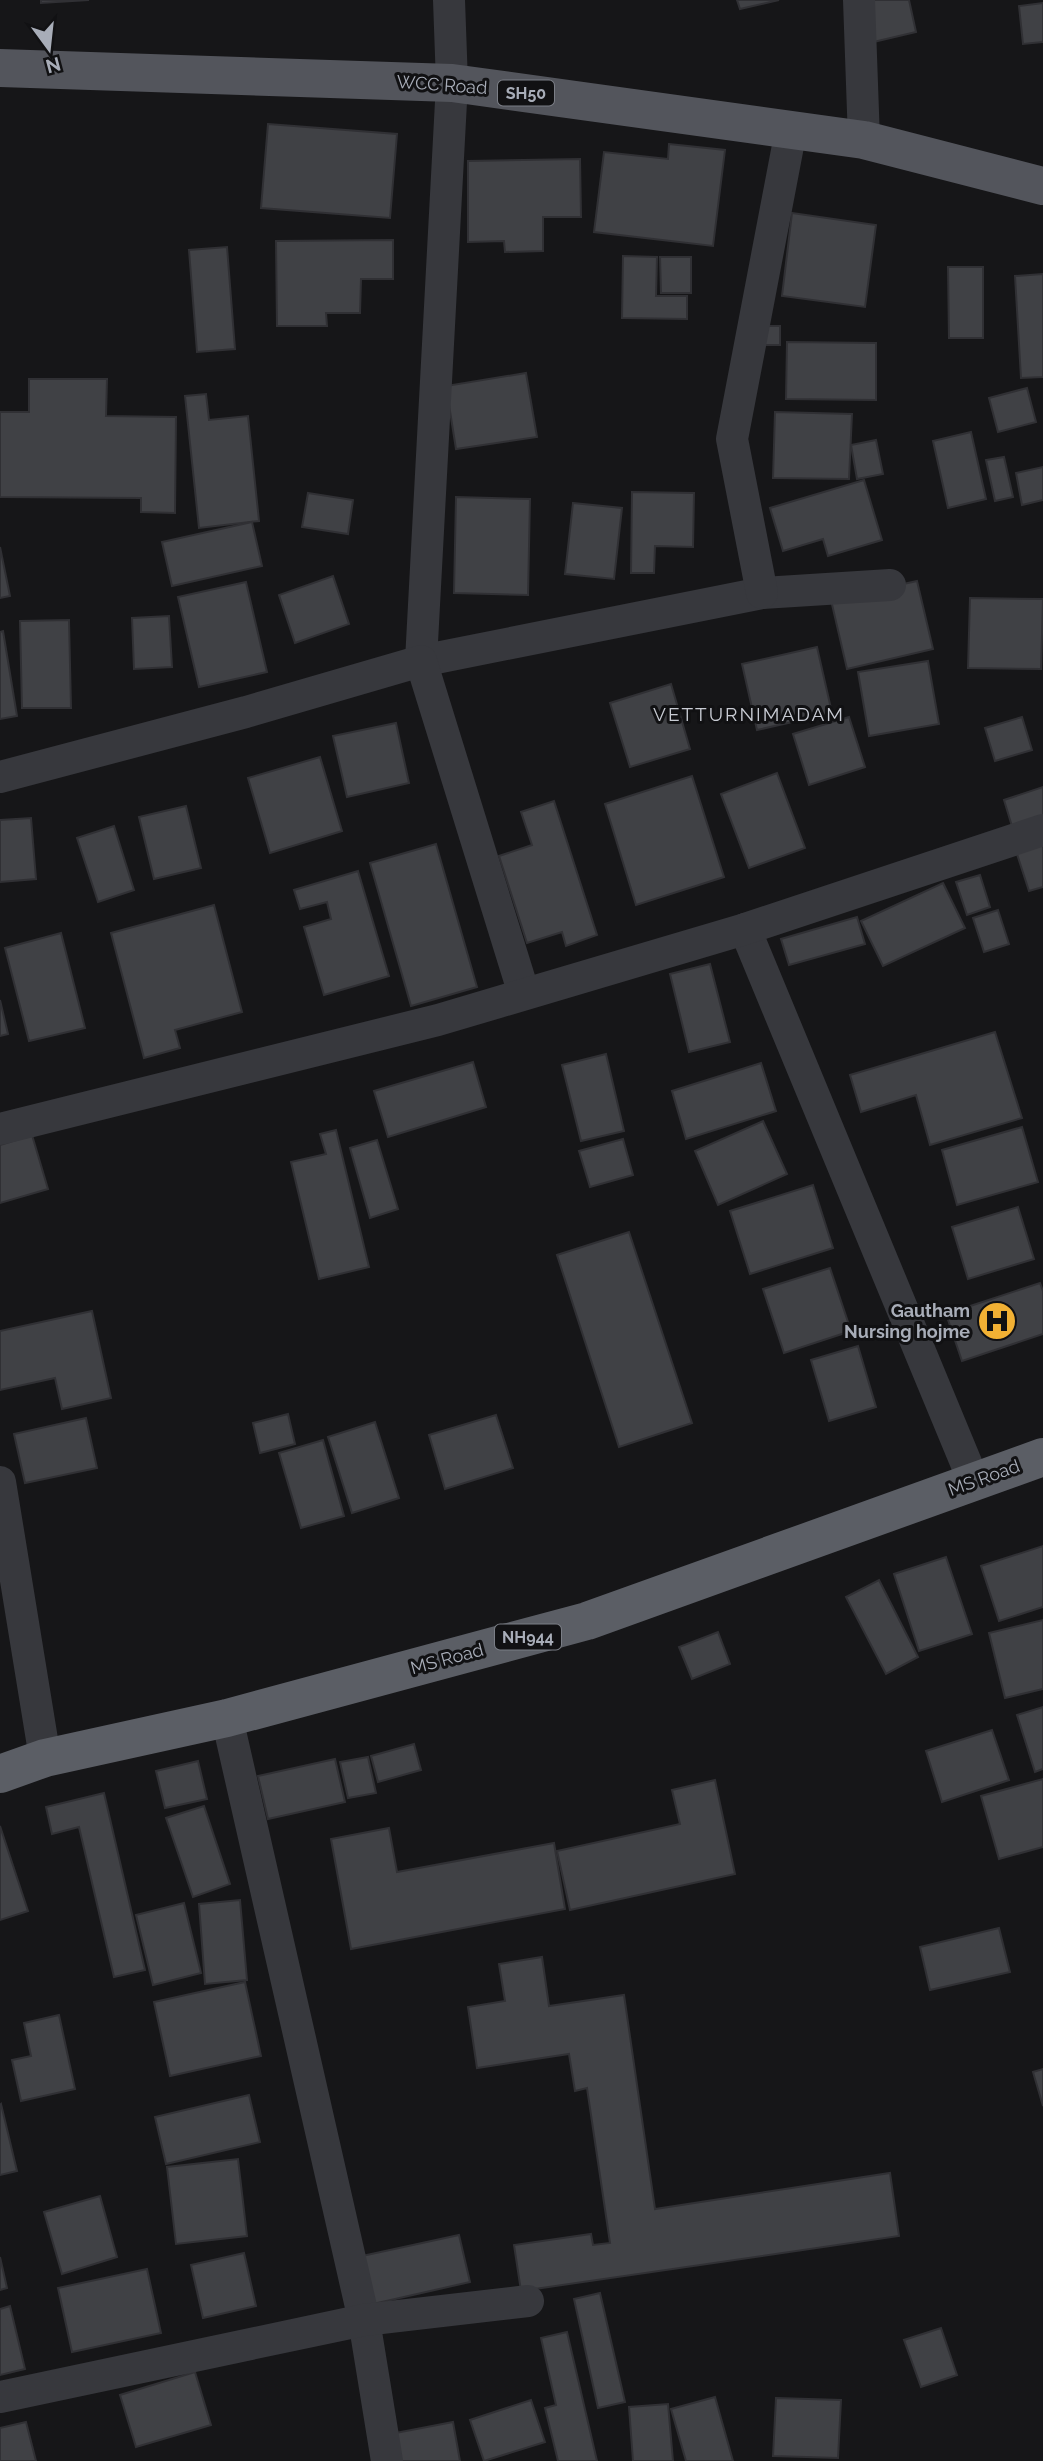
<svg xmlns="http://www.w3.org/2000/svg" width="1043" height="2461" viewBox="0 0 1043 2461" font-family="Raleway,sans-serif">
  <rect width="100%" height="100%" fill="#161618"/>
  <!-- building -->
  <g fill="#404145" stroke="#303034" stroke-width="2">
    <polygon points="41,0 89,0 41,3"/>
    <polygon points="737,0 779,0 740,9"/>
    <polygon points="855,0 909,0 916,32 865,44"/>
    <polygon points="1043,3 1043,42 1023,44 1019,6"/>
    <polygon points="268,124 397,134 390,218 261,208"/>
    <polygon points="669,144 725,150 713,246 594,232 604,152 668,159"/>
    <polygon points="580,159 581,217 543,217 543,251 505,252 504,241 468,242 468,161"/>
    <polygon points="792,213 876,225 865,307 782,296"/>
    <polygon points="393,240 393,279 361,279 360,313 326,313 327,326 277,326 276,241"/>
    <polygon points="227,247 235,349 197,352 189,250"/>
    <polygon points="623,256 657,257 656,296 687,296 687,319 622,318"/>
    <polygon points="660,257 691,257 691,293 661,293"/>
    <polygon points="948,267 983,267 983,338 949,338"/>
    <polygon points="1043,274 1043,377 1021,378 1015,276"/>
    <rect x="749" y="326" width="31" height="19"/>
    <polygon points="787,342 876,343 876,400 786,399"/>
    <polygon points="526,373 537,437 456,449 446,386"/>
    <polygon points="29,379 107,379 106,416 176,417 175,513 141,512 141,498 0,497 0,412 29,412"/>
    <polygon points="1027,388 1036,422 998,432 989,398"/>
    <polygon points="206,394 209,420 248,416 259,521 199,528 185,396"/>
    <polygon points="775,412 852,414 849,479 773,478"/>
    <polygon points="971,432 986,499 948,508 933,441"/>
    <polygon points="876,440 883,474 857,479 851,445"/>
    <polygon points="1004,457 1013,497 995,501 986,460"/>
    <polygon points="1043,467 1043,500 1022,505 1016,473"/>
    <polygon points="864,480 882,540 828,556 823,539 783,551 770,508"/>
    <polygon points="632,492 694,493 693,547 655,546 654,573 631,573"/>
    <polygon points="308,493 353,500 348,534 302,527"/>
    <polygon points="456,497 530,499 528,595 454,593"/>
    <polygon points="573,503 622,508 614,579 565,574"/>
    <polygon points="252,522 262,566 172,586 162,542"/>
    <polygon points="0,547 10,596 0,598"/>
    <polygon points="333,576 349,624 295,643 279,595"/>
    <polygon points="917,581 933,649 847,669 831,600"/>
    <polygon points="246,582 267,672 199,687 178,597"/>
    <polygon points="970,598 1043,599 1041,669 968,668"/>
    <polygon points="169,616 172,667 134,669 132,618"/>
    <polygon points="69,620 71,708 22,708 20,621"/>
    <polygon points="3,631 17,716 0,719 0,632"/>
    <polygon points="817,647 832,713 757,730 742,664"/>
    <polygon points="928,661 939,724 869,736 858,672"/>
    <polygon points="671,684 690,749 630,767 610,703"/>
    <polygon points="849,717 865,767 809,785 793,734"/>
    <polygon points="1022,717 1032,750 995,761 985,728"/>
    <polygon points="396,723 409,783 347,797 333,736"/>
    <polygon points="320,757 342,831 270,853 248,778"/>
    <polygon points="777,773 805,848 749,868 721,794"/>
    <polygon points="692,776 724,877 636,905 605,804"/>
    <polygon points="1043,787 1043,824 1014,833 1004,800"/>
    <polygon points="554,801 597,935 566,946 562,932 527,943 499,856 532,845 521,812"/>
    <polygon points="186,806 201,868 154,879 139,817"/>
    <polygon points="31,818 36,879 0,882 0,820"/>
    <polygon points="114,826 134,890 98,902 77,838"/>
    <polygon points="1043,839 1043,887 1029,891 1015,848"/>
    <polygon points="436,844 477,987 411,1006 370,863"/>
    <polygon points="358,871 389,976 324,995 304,927 331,919 327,902 300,909 294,890"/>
    <polygon points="980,875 990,907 967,915 956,882"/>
    <polygon points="943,883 965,928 883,966 861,921"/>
    <polygon points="214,905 242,1012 175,1030 180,1048 144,1058 111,933"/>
    <polygon points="998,910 1009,944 984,952 973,918"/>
    <polygon points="857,917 865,944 789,965 781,939"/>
    <polygon points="61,933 85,1028 29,1041 5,948"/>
    <polygon points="710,964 730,1042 689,1052 670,974"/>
    <polygon points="0,1000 8,1034 0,1036"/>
    <polygon points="995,1032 1022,1118 930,1145 916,1095 861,1112 850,1075"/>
    <polygon points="606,1054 624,1131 581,1141 562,1065"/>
    <polygon points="473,1062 486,1107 388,1137 374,1091"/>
    <polygon points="761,1063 776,1111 686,1139 672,1091"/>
    <polygon points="763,1121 787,1174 718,1205 695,1151"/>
    <polygon points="1022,1127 1038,1182 957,1205 942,1150"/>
    <polygon points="336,1130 369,1267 319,1279 291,1162 326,1154 320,1134"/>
    <polygon points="32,1135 48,1189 0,1203 0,1145"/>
    <polygon points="623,1139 633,1175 590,1187 579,1151"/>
    <polygon points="377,1140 398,1209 370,1218 350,1148"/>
    <polygon points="813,1185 833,1248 750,1274 730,1211"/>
    <polygon points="1018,1207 1034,1259 968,1279 952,1227"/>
    <polygon points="629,1232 692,1423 619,1447 557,1255"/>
    <polygon points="830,1268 851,1331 784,1353 763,1289"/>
    <polygon points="1040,1283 1043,1291 1043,1334 962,1361 946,1314"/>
    <polygon points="92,1311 111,1398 62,1409 55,1378 0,1390 0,1331"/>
    <polygon points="858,1346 876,1407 829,1421 811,1360"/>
    <polygon points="288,1414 295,1444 260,1453 253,1423"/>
    <polygon points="496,1415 513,1468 445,1489 429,1435"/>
    <polygon points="86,1418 97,1468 25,1483 14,1434"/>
    <polygon points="375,1422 399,1498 352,1513 328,1437"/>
    <polygon points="323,1440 344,1516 301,1528 279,1453"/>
    <polygon points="1043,1546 1043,1607 999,1621 981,1566"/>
    <polygon points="946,1557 972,1634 919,1651 894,1574"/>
    <polygon points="879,1580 918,1657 886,1674 846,1597"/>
    <polygon points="1043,1620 1043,1689 1005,1698 989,1633"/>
    <polygon points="718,1632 730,1664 692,1679 679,1647"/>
    <polygon points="1043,1707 1043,1769 1035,1772 1017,1715"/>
    <polygon points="992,1730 1009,1780 942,1802 926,1751"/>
    <polygon points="414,1744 421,1770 378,1782 371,1756"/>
    <polygon points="368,1757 376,1793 348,1798 340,1762"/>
    <polygon points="335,1759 345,1802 268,1819 258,1776"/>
    <polygon points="198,1761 207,1799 165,1808 156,1771"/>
    <polygon points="1043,1779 1043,1847 999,1859 981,1796"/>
    <polygon points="715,1780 735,1874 570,1910 557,1851 680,1824 672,1790"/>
    <polygon points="104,1793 145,1970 114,1977 79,1827 52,1834 46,1807"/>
    <polygon points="204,1806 230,1884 193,1897 166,1818"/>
    <polygon points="0,1826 28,1911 0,1920"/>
    <polygon points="389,1828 397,1872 554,1843 565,1909 351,1949 331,1839"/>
    <polygon points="240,1900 247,1980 205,1984 199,1904"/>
    <polygon points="184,1903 201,1973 153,1985 136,1915"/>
    <polygon points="999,1928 1010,1972 930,1990 920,1947"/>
    <polygon points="542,1957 549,2006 624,1995 655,2209 890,2173 899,2236 521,2291 514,2245 591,2234 593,2245 610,2243 587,2088 575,2091 569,2054 477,2068 468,2007 505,2001 499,1964"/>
    <polygon points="245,1982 261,2056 170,2076 154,2002"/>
    <polygon points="59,2015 75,2089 21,2101 12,2060 31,2056 24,2023"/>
    <polygon points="1043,2069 1043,2106 1033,2072"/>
    <polygon points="249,2095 260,2142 166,2164 155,2117"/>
    <polygon points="1,2104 17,2171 0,2175 0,2105"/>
    <polygon points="238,2159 247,2236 176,2244 167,2167"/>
    <polygon points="100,2196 117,2257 62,2274 44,2212"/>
    <polygon points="459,2235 470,2282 373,2304 362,2256"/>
    <polygon points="244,2253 256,2306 203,2318 191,2265"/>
    <polygon points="0,2257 7,2288 0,2290"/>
    <polygon points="147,2269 161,2333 72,2352 58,2288"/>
    <polygon points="600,2293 625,2402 598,2408 574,2299"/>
    <polygon points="10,2306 25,2369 0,2375 0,2309"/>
    <polygon points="941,2328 957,2375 921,2387 904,2340"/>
    <polygon points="567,2332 597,2461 558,2461 545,2408 556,2405 541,2338"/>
    <polygon points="195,2372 211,2425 136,2447 120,2395"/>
    <polygon points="715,2397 733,2461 686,2461 671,2409"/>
    <polygon points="776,2398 841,2400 838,2458 773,2456"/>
    <polygon points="531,2400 545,2442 484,2461 470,2420"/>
    <polygon points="668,2404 673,2461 633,2461 629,2407"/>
    <polygon points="26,2422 36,2461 0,2461 0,2428"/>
    <polygon points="453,2422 460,2461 389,2461 385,2435"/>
  </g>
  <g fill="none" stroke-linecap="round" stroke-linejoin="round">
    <!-- minor -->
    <g stroke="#37383d" stroke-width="32">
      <polyline points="449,0 452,83 421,661 762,593 890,585"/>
      <polyline points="859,0 864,140"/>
      <polyline points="762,593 732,439 791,130"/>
      <polyline points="0,777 246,712 421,661 524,994"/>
      <polyline points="745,929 974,1482"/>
      <polyline points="0,1129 438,1020 745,929 1043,830"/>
      <polyline points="0,1482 45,1758"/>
      <polyline points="227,1718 364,2320 387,2461"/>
      <polyline points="0,2397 364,2320 528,2301"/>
    </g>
    <!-- primary -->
    <polyline stroke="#53555c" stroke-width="38" points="0,68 452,83 864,140 1043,186"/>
    <!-- trunk -->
    <polyline stroke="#5b5e65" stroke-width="38" points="0,1774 45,1758 227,1718 587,1621 1043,1457"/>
  </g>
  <!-- icons -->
  <defs>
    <symbol id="hospital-disc" viewBox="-11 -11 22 22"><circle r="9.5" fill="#f2b134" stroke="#111113"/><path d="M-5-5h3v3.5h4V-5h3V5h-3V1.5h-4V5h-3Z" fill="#111"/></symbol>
  </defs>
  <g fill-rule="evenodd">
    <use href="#hospital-disc" x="975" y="1299" width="44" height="44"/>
  </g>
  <g text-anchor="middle" stroke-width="6" stroke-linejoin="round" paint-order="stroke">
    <!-- shield labels -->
    <g fill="#111113" stroke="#7b7e86" stroke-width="2">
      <rect x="498" y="80.5" width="56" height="25" rx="5"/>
      <rect x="495" y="1624.5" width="66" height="25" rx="5"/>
    </g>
    <g font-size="16" font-weight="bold" fill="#a8adb8">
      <text x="526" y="99">SH50</text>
      <text x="528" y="1643">NH944</text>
    </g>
    <!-- street labels -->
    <g font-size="18" fill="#a8adb8" stroke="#111113">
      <text transform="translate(442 85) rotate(4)" y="6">WCC Road</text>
      <text transform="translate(984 1478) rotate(-20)" y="6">MS Road</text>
      <text transform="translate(447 1659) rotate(-15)" y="6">MS Road</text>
    </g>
    <!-- poi labels -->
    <g font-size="18" font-weight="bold" fill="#a8adb8" stroke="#111113" text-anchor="end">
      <text x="970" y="1317">Gautham<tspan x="970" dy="21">Nursing hojme</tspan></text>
    </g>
    <!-- neighbourhood labels -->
    <g font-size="19" letter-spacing="2" fill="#c9ccd4" stroke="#111113">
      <text x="749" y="721">VETTURNIMADAM</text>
    </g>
  </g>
  <!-- north arrow -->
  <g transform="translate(49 49) rotate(165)" stroke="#111113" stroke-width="5" paint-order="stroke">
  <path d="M0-5L12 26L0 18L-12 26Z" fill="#a8adb8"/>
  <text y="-10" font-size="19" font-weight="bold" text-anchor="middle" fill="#a8adb8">N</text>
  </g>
</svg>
